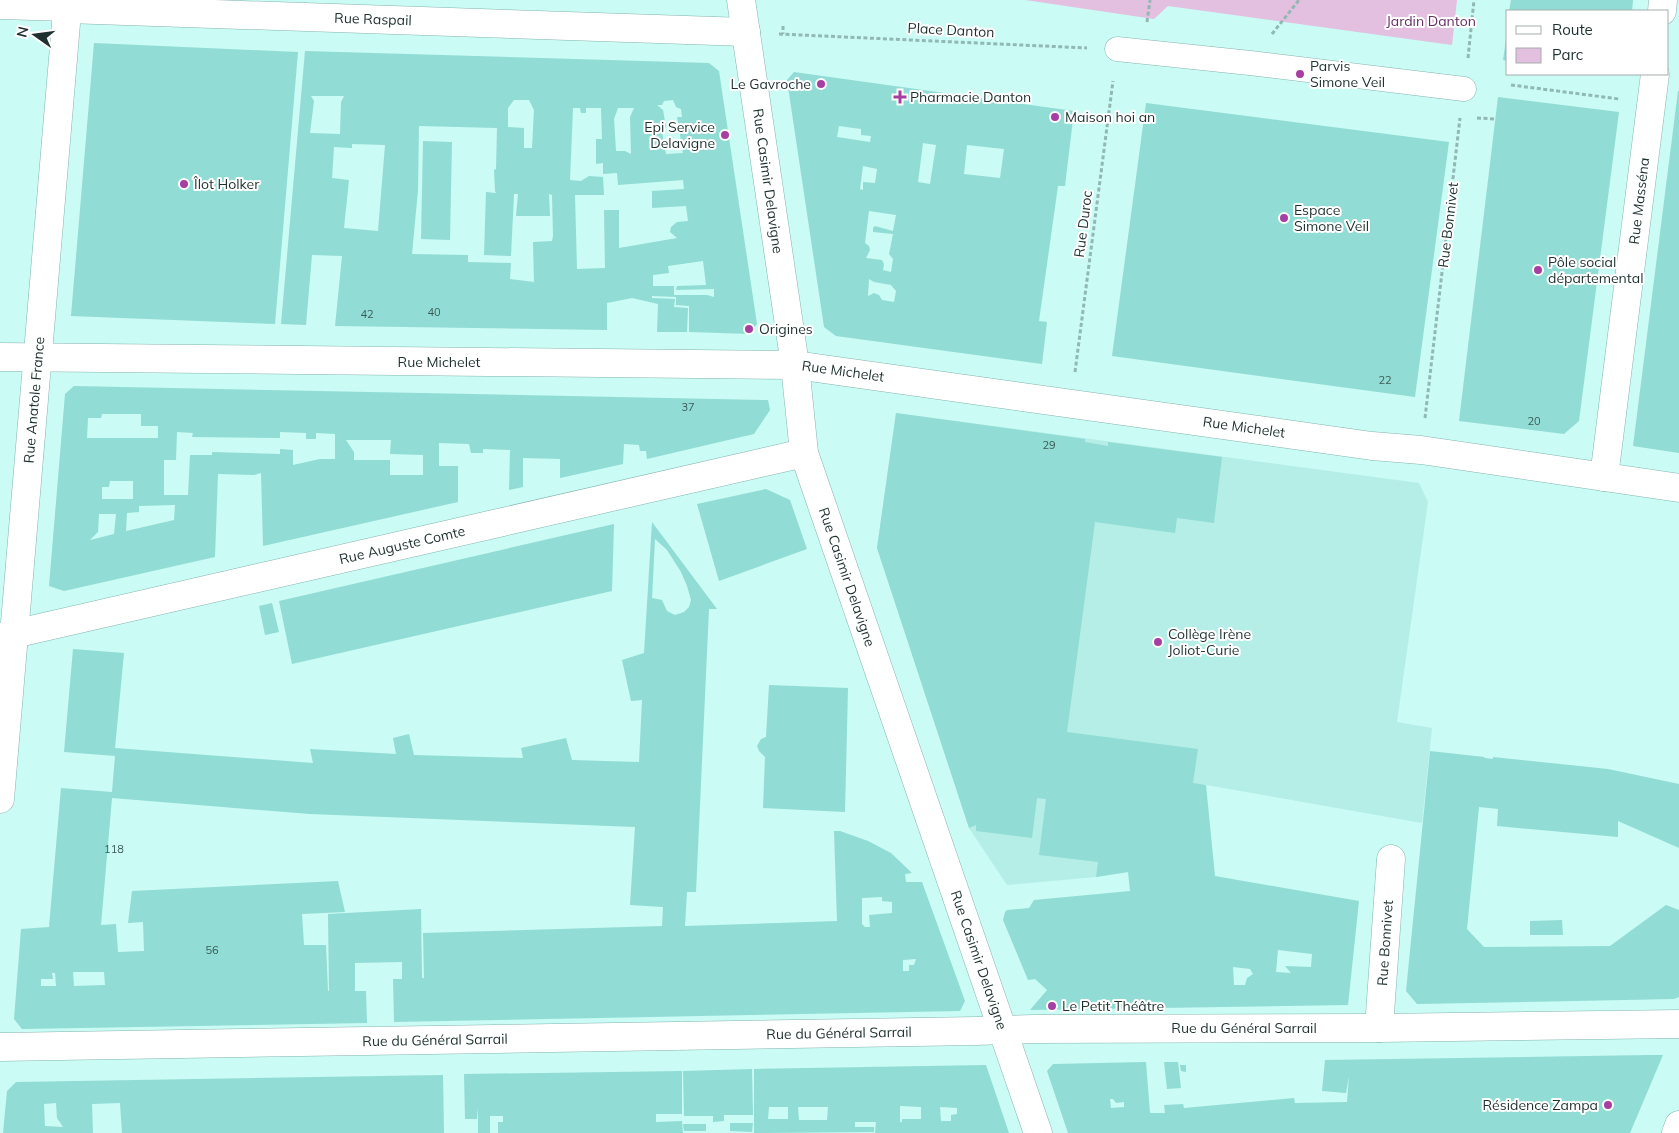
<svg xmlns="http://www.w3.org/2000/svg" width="1679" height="1133" viewBox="0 0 1679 1133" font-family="Mulish,sans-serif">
  <rect width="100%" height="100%" fill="#cafbf5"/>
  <!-- built -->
  <polygon fill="#b5eee7" points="896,413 1419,483 1428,502 1397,722 1432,728 1422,823 1206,785 1128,872 1096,877 1007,885 969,828 877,548"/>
  <!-- green -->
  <polygon fill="#e3bfe0" points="1025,0 1457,0 1452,45 1168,6 1154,19"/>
  <!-- building -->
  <g fill="#91dcd4" fill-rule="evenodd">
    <polygon points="1511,0 1633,0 1632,11 1509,11"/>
    <polygon points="1507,32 1508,32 1508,61 1503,60"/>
    <polygon points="94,43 298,52 275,324 71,316"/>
    <path d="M305,51l404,12 10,8 38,253 -7,10 -61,-2v-26l-13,-1v-8l-24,-1v2l23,1 -1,8 14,1 -1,24h-30l1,-28 -26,-6 -25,5v27l-272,-4 7,-70 -30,-1 -6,70 -25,-1zM311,96h33l-3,6 -1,32 -30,-1 4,-32zM514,100h15l5,10 -2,38h-8v-20l-16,-1v-19zM673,100l3,7 5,2 1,8h-5l6,36 -17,1 -4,-22 4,-5 -3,-17 -6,-5h5l2,-4zM573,108h7l1,5h5v-5h15l1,31h-6v25l7,-1v11l14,-1 1,12 65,-5 1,9 -32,2v17l34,-2 2,15 -11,1 -6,5 -1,5 7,6 -58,10v-38h-15l1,58 -28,1 -2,-74h29l-1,-18 -14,-1 -8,5 -11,-1zM618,108h16l-4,9 1,37 -6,-3h-9l-2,-32zM419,126l78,2 -1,41 -2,1 1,21 1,2 -10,-1 -2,63 27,1 3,-62h4l-2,22h34l-1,-22 3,1 1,41 -1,5 -19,1 1,40 -24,-3 1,-16 -43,-1v-7l-56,-1 6,-64zM352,144l33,1 -7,86 -34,-3 5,-48 -17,-2 2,-31 18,1zM703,261l3,24 -29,1 -1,4 38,-1v8l-7,-2h-33v-9h-21v-11l16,-2 -1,-7z"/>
    <path d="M794,72l280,39 -9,75h-7l-19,135 8,1 -5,42 -206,-28 -12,-9 -37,-247zM839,126l22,3v6l10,1 -1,6 -33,-5zM923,143l13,2 -6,39 -12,-2zM967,145l37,4 -4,29 -36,-4zM863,166l14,3 -2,14 -12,-1v8l-3,-1zM869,211l27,4 -3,16 -18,-5 -2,2v4l20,2 -4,20 4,5 -2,13 -8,-2 1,-6 -2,-4 -16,-2 4,-8 -1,-4 -4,-3zM869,279l5,3 17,3 5,6 -2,11 -12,-2 -3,-5 -5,-2 -6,3z"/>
    <polygon points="1678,91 1679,91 1679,453 1633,446"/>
    <polygon points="1498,97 1619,112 1579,421 1564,434 1459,421"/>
    <polygon points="1146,103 1449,142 1415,397 1112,356"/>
    <polygon points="423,141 452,142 450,240 421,239"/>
    <path d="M74,386l694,14 2,10 -16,24 -107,25 -1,-8h-6l-1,-6 -15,-1 -1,20 -63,14v-19l-37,-1v29l-14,3 1,-40 -27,-1v4h-12l-2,-9 -30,-1v23h19v36l-195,44 -2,-73 -7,2 -36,-1 -3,83 -151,34 -15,-5 16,-192zM102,414h39v12h17v12h-71l1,-20h13zM177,432l16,1 -1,4 88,1v-6l26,1v6h10v-6l19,1v25h-15l-27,6v-15l-13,-1v5l-68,-2v3h-22l-2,40h-24v-35h12zM346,440h45l-1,14 33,1v20h-33v-15h-36v-8zM110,481h23v18h-31v-12h7zM175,505l-1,15 -48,11 1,-18 12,-1v-6zM99,514h17l-2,20 -24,6 8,-8z"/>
    <path d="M896,413l189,26v3l23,4v-4l114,15 -8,66 -37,-5 -2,15 -80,-11 -28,210 131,17 -5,34 13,2 9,91 144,25 -11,104 -318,5 17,-20 -12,-11 -7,1 -25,-60 2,-8 2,-2 22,-2 5,-8 96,-9 -2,-19 -32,5 2,-15 -59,-7 7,-56 -9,-1 -5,40 -56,-7v-6l-7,3 -92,-280zM1278,950l34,4 -1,13 -26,-1 6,7 -15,-1zM1233,967l17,2 3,5 -6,4 -2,7h-11z"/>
    <polygon points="766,489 790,500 807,549 719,581 697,504"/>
    <path d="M652,522l65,87h-8l-13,283h-9l-2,34 152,-5 -3,-90h6l28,10 23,12 21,20 -7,1 1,8h16l43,119 -5,10 -566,11 -1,-43h9v-17l-47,1v28h11l1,32 -345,6 -8,-10 7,-90 28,-2 12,-139 51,4 3,-36 -51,-4 9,-103 51,4 -9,95 198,15 -3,-14 86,5 -3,-16 16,-4 5,21 109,3 -2,-10 45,-10 6,22 67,2 3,-62 -11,1 -9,-41 22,-7zM655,539l12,11 14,22 6,14 4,14 -2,7 -5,5 -9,3 -8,-4 -5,-11 -10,-2zM112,798l198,16 325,13 -5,78 33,2 -1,19 -239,7 1,45h-2l-1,-69 -93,5 1,77h-1l-2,-46h-22l-2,-31 43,-2 -7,-31 -206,10 -4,32 15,-1 1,29 -26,1 -2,-28 -15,1zM882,897v4l10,1v11l-23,2 1,12h-5l-3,-3v-26zM916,959l-2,6h-5v6h-6v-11zM73,972h31l1,13 -31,1zM52,973h3l1,13h-15v-7h12z"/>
    <polygon points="614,524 612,591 292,664 279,601"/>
    <polygon points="272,603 279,632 265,635 259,606"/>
    <polygon points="769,685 848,688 845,812 763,808 765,757 759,751 757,746 761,739 766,737"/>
    <polygon points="1430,751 1484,757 1485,758 1493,759 1493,757 1608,769 1679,784 1679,848 1618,821 1618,837 1497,826 1498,809 1479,807 1467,929 1484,947 1610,946 1666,905 1679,910 1679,997 1674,999 1417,1004 1406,991"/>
    <polygon points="1562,920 1563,935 1530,935 1530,921"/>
    <path d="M1649,1055h14l-33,78h-562l-21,-62 6,-7 93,-2 4,51h15l-1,-8 19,-1 1,4 110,-10 1,5 52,-1 2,-26 -3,17 -24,-2 3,-31zM1110,1099h3l3,4 8,-1v5l-13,1z"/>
    <polygon points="1164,1062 1178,1062 1181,1088 1167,1089"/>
    <path d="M986,1065l23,68h-134l1,-11h-21v5h19v5l-120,1v-64zM900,1106l21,1v12h-19v3h-2zM769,1107h19v12h-20zM798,1107h30l-1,13h-28zM940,1107l17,1v6l-6,1v6h-10z"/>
    <polygon points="1180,1065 1186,1065 1186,1072 1181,1071"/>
    <polygon points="752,1069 753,1115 724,1115 724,1121 713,1122 713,1116 684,1116 683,1071"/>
    <polygon points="682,1071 682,1114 656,1114 656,1122 682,1121 683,1133 498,1133 498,1122 503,1122 503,1116 490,1116 490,1133 478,1133 478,1107 477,1119 465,1119 464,1074"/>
    <path d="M443,1075l1,58h-322l-2,-30 -28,1 1,29h-90l4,-42 9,-9zM56,1103l1,15 6,9 -18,-1 -1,-22z"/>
    <polygon points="730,1123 753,1123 752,1132 730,1131"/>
    <polygon points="683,1124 706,1124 706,1131 684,1131"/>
  </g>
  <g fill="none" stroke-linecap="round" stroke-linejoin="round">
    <defs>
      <g id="pedestrian">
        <polyline points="0,7 67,9"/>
        <polyline points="1117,49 1250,63 1464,89"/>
      </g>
      <g id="minor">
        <polyline points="741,0 795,365 804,453 1038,1133"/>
        <polyline points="67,9 746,32"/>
        <polyline points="1662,11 1663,0"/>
        <polyline points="0,357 795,365 1372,446 1421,450 1679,488"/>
        <polyline points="1604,477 1655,74"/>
        <polyline points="0,637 804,453"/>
        <polyline points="0,799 68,0"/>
        <polyline points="1379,1028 1391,859"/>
        <polyline points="0,1047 977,1031 1034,1029 1379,1028 1679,1024"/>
        <polyline points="1676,1133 1679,1125"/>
      </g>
    </defs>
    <!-- pedestrian casing -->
    <use href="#pedestrian" stroke="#86b4af" stroke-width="25"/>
    <!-- minor casing -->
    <use href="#minor" stroke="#86b4af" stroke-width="29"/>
    <!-- path -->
    <g stroke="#91b8b3" stroke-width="3" stroke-dasharray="4 2.5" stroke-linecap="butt">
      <polyline points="1147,22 1150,0"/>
      <polyline points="783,26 783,34"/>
      <polyline points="779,34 1087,48"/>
      <polyline points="1272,34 1299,0"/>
      <polyline points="1468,58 1474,0"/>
      <polyline points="1511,85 1619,99"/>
      <polyline points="1477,118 1496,119"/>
      <polyline points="1075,372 1113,81"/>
      <polyline points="1425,418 1460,118"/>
    </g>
    <!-- pedestrian -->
    <use href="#pedestrian" stroke="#fff" stroke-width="24"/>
    <!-- minor -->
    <use href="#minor" stroke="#fff" stroke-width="28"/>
  </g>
  <!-- markers -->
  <g fill="#a73fa3" stroke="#fff" stroke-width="2">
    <circle cx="1300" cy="74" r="5"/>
    <circle cx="821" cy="84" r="5"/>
    <path d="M897.5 89.5h5v5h5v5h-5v5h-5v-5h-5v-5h5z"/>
    <circle cx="1055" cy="117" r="5"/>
    <circle cx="725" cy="135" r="5"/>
    <circle cx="184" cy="184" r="5"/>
    <circle cx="1284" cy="218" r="5"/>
    <circle cx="1538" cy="270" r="5"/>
    <circle cx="749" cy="329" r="5"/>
    <circle cx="1158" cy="642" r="5"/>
    <circle cx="1052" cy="1006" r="5"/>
    <circle cx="1608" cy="1105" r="5"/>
  </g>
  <g text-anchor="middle" stroke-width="4" stroke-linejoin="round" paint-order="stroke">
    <!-- number labels -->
    <g font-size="11" fill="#3b5c58">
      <text x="434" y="316">40</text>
      <text x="367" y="318">42</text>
      <text x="1385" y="384">22</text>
      <text x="688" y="411">37</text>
      <text x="1534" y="425">20</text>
      <text x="1049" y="449">29</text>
      <text x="114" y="853">118</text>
      <text x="212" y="954">56</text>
    </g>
    <!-- street labels -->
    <g font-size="14" fill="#1e312f" stroke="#fff">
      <text transform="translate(373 19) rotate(2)" y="5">Rue Raspail</text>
      <text transform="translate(951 30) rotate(3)" y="5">Place Danton</text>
      <text transform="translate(768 181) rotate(82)" y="5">Rue Casimir Delavigne</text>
      <text transform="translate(1639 201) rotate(-83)" y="5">Rue Masséna</text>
      <text transform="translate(1083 224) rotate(-83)" y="5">Rue Duroc</text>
      <text transform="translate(1448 225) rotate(-83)" y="5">Rue Bonnivet</text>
      <text x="439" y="367">Rue Michelet</text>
      <text transform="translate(843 371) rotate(8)" y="5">Rue Michelet</text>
      <text transform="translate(34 400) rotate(-85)" y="5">Rue Anatole France</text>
      <text transform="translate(1244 427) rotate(8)" y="5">Rue Michelet</text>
      <text transform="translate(402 545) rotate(-13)" y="5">Rue Auguste Comte</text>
      <text transform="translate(847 577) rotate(71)" y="5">Rue Casimir Delavigne</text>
      <text transform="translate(1385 943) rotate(-86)" y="5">Rue Bonnivet</text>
      <text transform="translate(979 960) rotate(71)" y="5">Rue Casimir Delavigne</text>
      <text x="1244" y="1033">Rue du Général Sarrail</text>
      <text transform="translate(839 1033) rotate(-1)" y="5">Rue du Général Sarrail</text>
      <text transform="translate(435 1040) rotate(-1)" y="5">Rue du Général Sarrail</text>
    </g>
    <!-- park labels -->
    <g font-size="14" fill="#652f62" stroke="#fff">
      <text x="1431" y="26">Jardin Danton</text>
    </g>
    <!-- poi labels -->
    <g font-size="14" fill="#1e312f" stroke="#fff" text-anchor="start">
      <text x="1310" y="71">Parvis<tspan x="1310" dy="16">Simone Veil</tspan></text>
      <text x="811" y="89" text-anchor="end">Le Gavroche</text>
      <text x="910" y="102">Pharmacie Danton</text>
      <text x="1065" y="122">Maison hoi an</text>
      <text x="715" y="132" text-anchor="end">Epi Service<tspan x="715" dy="16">Delavigne</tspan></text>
      <text x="194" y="189">Îlot Holker</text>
      <text x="1294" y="215">Espace<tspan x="1294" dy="16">Simone Veil</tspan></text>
      <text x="1548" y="267">Pôle social<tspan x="1548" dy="16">départemental</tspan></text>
      <text x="759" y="334">Origines</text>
      <text x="1168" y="639">Collège Irène<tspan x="1168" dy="16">Joliot-Curie</tspan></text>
      <text x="1062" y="1011">Le Petit Théâtre</text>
      <text x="1598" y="1110" text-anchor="end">Résidence Zampa</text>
    </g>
  </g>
  <!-- legend -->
  <rect x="1506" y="10" width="162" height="65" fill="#ffffff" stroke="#a5adac"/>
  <rect x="1516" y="26" width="25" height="8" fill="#ffffff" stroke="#a5adac"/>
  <text x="1552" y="35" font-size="15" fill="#1e312f">Route</text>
  <rect x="1516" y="48" width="25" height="15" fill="#e3bfe0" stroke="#a5adac"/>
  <text x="1552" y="60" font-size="15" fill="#1e312f">Parc</text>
  <!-- north arrow -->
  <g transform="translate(35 35) rotate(284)" stroke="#ffffff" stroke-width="4" paint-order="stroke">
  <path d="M0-4L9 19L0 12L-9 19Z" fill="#1e312f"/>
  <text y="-8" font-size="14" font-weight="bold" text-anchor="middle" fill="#1e312f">N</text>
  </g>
</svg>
